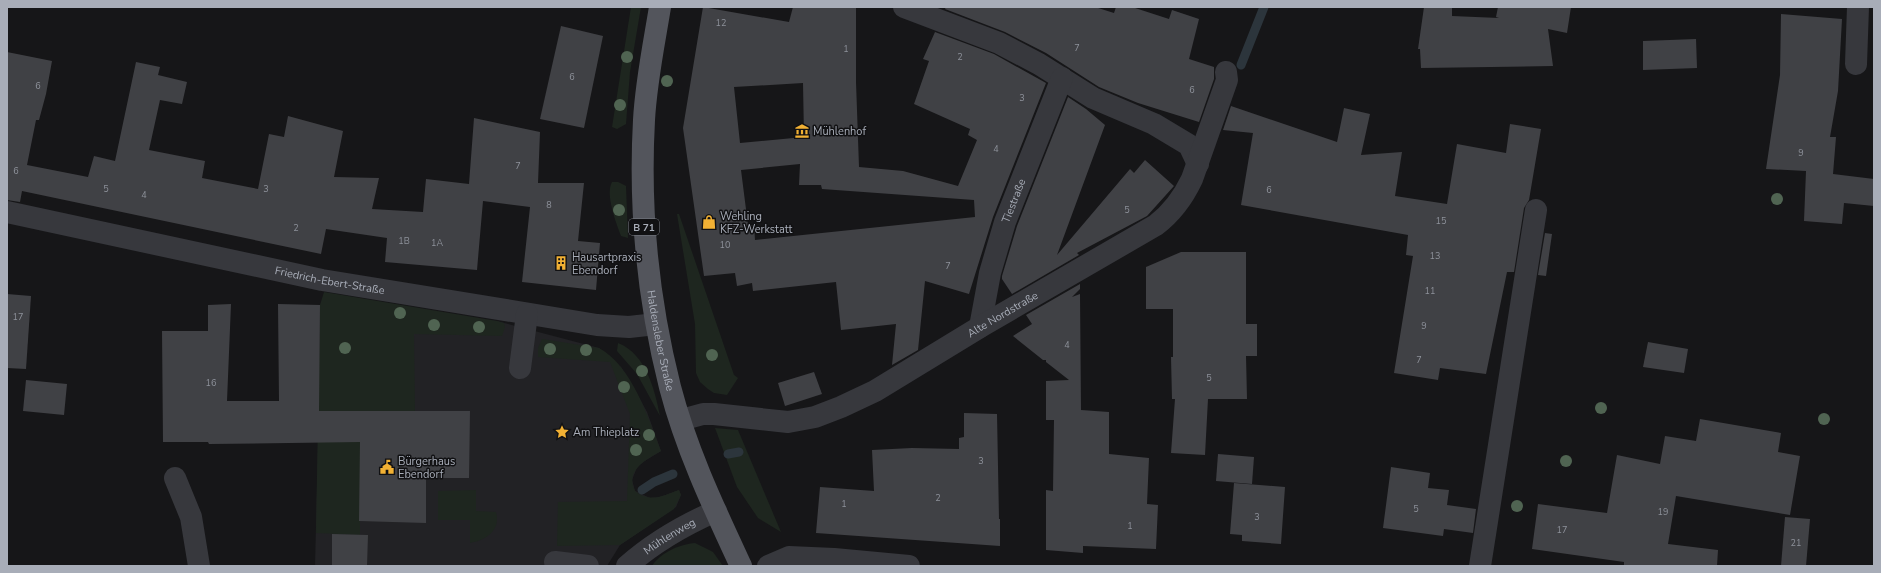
<svg xmlns="http://www.w3.org/2000/svg" width="1881" height="573" viewBox="0 0 1881 573" font-family="'Nunito Sans',sans-serif">
  <rect width="100%" height="100%" fill="#161618"/>
  <!-- built -->
  <polygon fill="#222225" points="320,305 497,321 599,348 621,367 636,392 647,412 661,451 643,462 637,467 632,480 635,491 650,498 660,497 679,490 681,495 676,507 620,545 607,566 315,566 319,403"/>
  <!-- green -->
  <g fill="#1e261f">
    <polygon points="631,7 641,7 630,72 626,124 617,129 612,127"/>
    <path d="M612,182h6l8,4 2,52 -7,-2c-5,-13 -16,-42 -9,-54z"/>
    <polygon points="677,214 679,214 734,375 738,378 727,395 714,393 708,389 700,382 696,373 695,324"/>
    <polygon points="324,292 497,321 504,323 505,327 502,336 414,334 415,411 360,412 360,535 316,533 320,305"/>
    <path d="M542,339l57,9c33,18 49,69 62,103 -15,9 -36,19 -26,40 16,12 27,5 44,-1l2,5 -7,14 -54,36 -63,1 1,-44 69,-1 3,-87 -20,-52 -72,-5v-9z"/>
    <path d="M618,343c28,11 37,47 42,73l-23,-42 -20,-23z"/>
    <polygon points="715,428 738,430 781,532 758,518 737,487"/>
    <path d="M476,490v21l20,1c5,18 -9,28 -26,31v-23h-32v-29z"/>
    <path d="M695,543l18,9 10,14h-71c8,-13 28,-22 43,-23z"/>
  </g>
  <g fill="none" stroke-linecap="round" stroke-linejoin="round">
    <!-- stream -->
    <g stroke="#2c353c" stroke-width="9">
      <polyline points="1241,65 1264,7"/>
      <polyline points="728,454 739,452"/>
      <polyline points="642,490 654,482 673,474"/>
    </g>
  </g>
  <!-- building -->
  <g fill="#404145" fill-rule="evenodd">
    <path d="M703,7l86,15 4,-15h63v75l3,85 44,4 55,15 19,-46 -9,-5 2,-6 -56,-25 15,-43 -6,-2 12,-27 59,22 52,29 -53,134 -24,77 -44,-13 -7,69 -26,15 4,-41 -55,6 -5,-48 -83,9 -1,-8 -15,3 -2,-13 -31,3 -21,-148zM803,83l1,54 -64,6 -6,-56zM800,164l-1,21h22l1,4 152,11 1,17 -220,23 -1,-15h-6l-7,-55z"/>
    <polygon points="946,7 1095,7 1114,13 1116,7 1132,7 1169,19 1172,10 1199,19 1189,59 1214,67 1214,79 1199,122 1138,103 1099,87 1046,53 1005,32 945,9"/>
    <polygon points="1424,7 1452,7 1452,16 1499,18 1496,17 1498,7 1571,7 1567,33 1548,29 1553,66 1421,68 1420,49 1418,49"/>
    <polygon points="1781,14 1842,19 1838,91 1830,137 1836,137 1833,174 1874,179 1874,206 1844,203 1842,224 1804,221 1806,171 1766,169 1780,75"/>
    <polygon points="561,26 603,36 584,128 540,119"/>
    <polygon points="1696,39 1697,68 1643,70 1643,41"/>
    <polygon points="7,52 52,61 46,94 39,120 36,120 27,165 88,177 94,156 115,161 136,62 160,67 158,75 187,82 182,104 160,100 149,150 205,161 202,178 258,189 269,134 284,137 288,116 343,131 334,177 379,178 372,209 423,212 426,179 469,184 474,118 540,132 538,183 584,183 578,241 600,243 596,290 522,282 530,207 483,201 477,270 385,262 387,238 326,229 321,254 22,191 20,202 7,200"/>
    <polygon points="1068,97 1086,109 1105,125 1057,255 1130,169 1134,173 1145,160 1174,186 1147,216 1077,253 1079,255 1012,294 1002,279 1002,276 1017,226"/>
    <polygon points="1231,106 1337,142 1344,108 1370,114 1361,155 1402,152 1395,196 1447,204 1457,144 1506,153 1510,124 1541,129 1529,200 1524,208 1514,272 1507,272 1486,374 1440,368 1438,380 1394,373 1413,256 1406,255 1408,235 1241,205 1253,133 1223,130"/>
    <polygon points="1545,233 1552,234 1546,276 1538,275"/>
    <polygon points="1181,252 1246,252 1246,324 1257,324 1257,356 1246,356 1247,399 1208,399 1205,455 1171,453 1175,399 1172,399 1171,357 1173,357 1173,309 1146,309 1146,267"/>
    <polygon points="1080,284 1080,289 1072,297 1080,294 1081,410 1109,412 1109,454 1149,458 1147,504 1158,505 1156,549 1083,546 1083,553 1046,550 1046,490 1053,491 1054,420 1046,420 1046,381 1069,380 1046,362 1046,360 1043,360 1013,336 1032,324 1026,315"/>
    <polygon points="7,294 31,296 26,369 7,368"/>
    <polygon points="231,304 227,401 279,401 278,304 320,305 319,411 470,411 469,478 426,478 426,523 359,521 360,442 209,444 208,442 163,442 162,331 208,331 208,305"/>
    <polygon points="1648,342 1688,349 1684,373 1643,367"/>
    <polygon points="814,372 822,394 785,406 778,383"/>
    <polygon points="26,380 67,384 64,415 23,411"/>
    <polygon points="964,413 997,414 999,519 1000,519 1000,546 816,533 820,487 874,491 872,450 912,448 959,449 959,438 964,437"/>
    <polygon points="1700,419 1781,433 1778,452 1800,456 1790,515 1676,496 1668,544 1718,550 1717,566 1624,566 1624,562 1532,549 1538,504 1607,513 1617,455 1660,464 1665,436 1696,441"/>
    <polygon points="1218,454 1254,457 1252,484 1216,481"/>
    <polygon points="1391,467 1430,473 1428,488 1449,490 1447,505 1476,509 1473,533 1444,529 1443,536 1383,528"/>
    <polygon points="1234,483 1285,487 1281,544 1242,541 1242,535 1230,534"/>
    <polygon points="1785,517 1810,519 1806,566 1781,566"/>
    <polygon points="332,534 368,535 367,566 332,566"/>
  </g>
  <g fill="none" stroke-linecap="round" stroke-linejoin="round">
    <!-- minor -->
    <g stroke="#37383d" stroke-width="22">
      <polyline points="904,7 999,43 1039,64 1093,98 1154,124 1189,145 1198,164"/>
      <polyline points="1856,64 1858,7"/>
      <path id="s1" d="M7,212l315,68 275,45 32,2 27,-3"/>
      <path id="s2" d="M980,327l10,-54 15,-51 57,-144"/>
      <polyline points="520,368 527,314"/>
      <path id="s3" d="M681,420l22,-6h11l74,8 27,-5 26,-10 34,-16 105,-64 176,-102c17,-13 27,-27 36,-46l35,-99 -1,-8"/>
      <polyline points="175,478 191,517 199,566"/>
      <polyline points="555,562 588,566"/>
      <path id="s4" d="M627,566c26,-23 57,-41 89,-55"/>
      <polyline points="768,566 789,557 834,559 909,566"/>
      <polyline points="1480,566 1536,210"/>
    </g>
    <!-- major -->
    <path stroke="#53555c" stroke-width="22" id="s5" d="M660,7c-6,37 -14,75 -16,113 -5,90 4,180 26,267 16,62 44,121 71,179"/>
  </g>
  <!-- trees -->
  <g fill="#506452">
    <circle cx="627" cy="57" r="6"/>
    <circle cx="667" cy="81" r="6"/>
    <circle cx="620" cy="105" r="6"/>
    <circle cx="1777" cy="199" r="6"/>
    <circle cx="619" cy="210" r="6"/>
    <circle cx="400" cy="313" r="6"/>
    <circle cx="434" cy="325" r="6"/>
    <circle cx="479" cy="327" r="6"/>
    <circle cx="345" cy="348" r="6"/>
    <circle cx="550" cy="349" r="6"/>
    <circle cx="586" cy="350" r="6"/>
    <circle cx="712" cy="355" r="6"/>
    <circle cx="642" cy="371" r="6"/>
    <circle cx="624" cy="387" r="6"/>
    <circle cx="1601" cy="408" r="6"/>
    <circle cx="1824" cy="419" r="6"/>
    <circle cx="649" cy="435" r="6"/>
    <circle cx="636" cy="450" r="6"/>
    <circle cx="1566" cy="461" r="6"/>
    <circle cx="1517" cy="506" r="6"/>
  </g>
  <!-- icons -->
  <defs>
    <symbol id="museum-bare" viewBox="-9 -9 18 18"><path d="M0-6L6-3V-2H-6V-3ZM-5-1h2V3h-2ZM-1-1h2V3h-2ZM3-1h2V3H3ZM-6 4H6V6H-6Z" fill="#f2b134" stroke="#111113" stroke-width="2.5" paint-order="stroke"/></symbol>
    <symbol id="shop-bare" viewBox="-9 -9 18 18"><path d="M-5-2.5h2.3a2.7 3.5 0 0 1 5.4 0H5L5.5 6h-11ZM-1.5-2.5h3a1.5 2.3 0 0 0-3 0Z" fill="#f2b134" stroke="#111113" stroke-width="2.5" paint-order="stroke"/></symbol>
    <symbol id="building-bare" viewBox="-9 -9 18 18"><path d="M-4-6H4V6H1V3H-1V6H-4ZM-2.5-4.3h1.7v1.8h-1.7ZM.8-4.3h1.7v1.8H.8ZM-2.5-1h1.7V.8h-1.7ZM.8-1h1.7V.8H.8Z" fill="#f2b134" stroke="#111113" stroke-width="2.5" paint-order="stroke"/></symbol>
    <symbol id="sight-bare" viewBox="-9 -9 18 18"><path d="M0-6L1.8-2.2L6-1.7L2.9 1.2L3.7 5.4L0 3.3L-3.7 5.4L-2.9 1.2L-6-1.7L-1.8-2.2Z" fill="#f2b134" stroke="#111113" stroke-width="2.5" paint-order="stroke"/></symbol>
    <symbol id="civic-bare" viewBox="-9 -9 18 18"><path d="M-.6-6.5H3V-4.5H.6V-3L4-1V1h2V6H-6V1h2V-1L-.6-3ZM-1.2 2.5V6h2.4V2.5Z" fill="#f2b134" stroke="#111113" stroke-width="2.5" paint-order="stroke"/></symbol>
  </defs>
  <g fill-rule="evenodd">
    <use href="#museum-bare" x="792" y="121" width="20" height="20"/>
    <use href="#shop-bare" x="699" y="212" width="20" height="20"/>
    <use href="#building-bare" x="551" y="253" width="20" height="20"/>
    <use href="#sight-bare" x="552" y="422" width="20" height="20"/>
    <use href="#civic-bare" x="377" y="457" width="20" height="20"/>
  </g>
  <g text-anchor="middle" stroke-width="3" stroke-linejoin="round" paint-order="stroke">
    <!-- number labels -->
    <g font-size="9" fill="#8e929b">
      <text x="721" y="26">12</text>
      <text x="1077" y="51">7</text>
      <text x="846" y="52">1</text>
      <text x="960" y="60">2</text>
      <text x="572" y="80">6</text>
      <text x="38" y="89">6</text>
      <text x="1192" y="93">6</text>
      <text x="1022" y="101">3</text>
      <text x="996" y="152">4</text>
      <text x="1801" y="156">9</text>
      <text x="518" y="169">7</text>
      <text x="16" y="174">6</text>
      <text x="106" y="192">5</text>
      <text x="266" y="192">3</text>
      <text x="1269" y="193">6</text>
      <text x="144" y="198">4</text>
      <text x="549" y="208">8</text>
      <text x="1127" y="213">5</text>
      <text x="1441" y="224">15</text>
      <text x="296" y="231">2</text>
      <text x="404" y="244">1B</text>
      <text x="437" y="246">1A</text>
      <text x="725" y="248">10</text>
      <text x="1435" y="259">13</text>
      <text x="948" y="269">7</text>
      <text x="1430" y="294">11</text>
      <text x="18" y="320">17</text>
      <text x="1424" y="329">9</text>
      <text x="1067" y="348">4</text>
      <text x="1419" y="363">7</text>
      <text x="1209" y="381">5</text>
      <text x="211" y="386">16</text>
      <text x="981" y="464">3</text>
      <text x="938" y="501">2</text>
      <text x="844" y="507">1</text>
      <text x="1416" y="512">5</text>
      <text x="1663" y="515">19</text>
      <text x="1257" y="520">3</text>
      <text x="1130" y="529">1</text>
      <text x="1562" y="533">17</text>
      <text x="1796" y="546">21</text>
    </g>
    <!-- shield labels -->
    <rect fill="#111113" stroke="#7b7e86" stroke-width="1" x="629" y="219" width="30" height="16" rx="3"/>
    <g font-size="10" font-weight="bold" fill="#a8adb8">
      <text x="644" y="231">B 71</text>
    </g>
    <!-- poi labels -->
    <g font-size="11" fill="#a8adb8" stroke="#111113" text-anchor="start">
      <text x="813" y="135">Mühlenhof</text>
      <text x="720" y="220">Wehling<tspan x="720" dy="13">KFZ-Werkstatt</tspan></text>
      <text x="572" y="261">Hausartpraxis<tspan x="572" dy="13">Ebendorf</tspan></text>
      <text x="573" y="436">Am Thieplatz</text>
      <text x="398" y="465">Bürgerhaus<tspan x="398" dy="13">Ebendorf</tspan></text>
    </g>
    <!-- street labels -->
    <g font-size="11" fill="#a8adb8" stroke="#111113">
      <text dy="4" stroke="none"><textPath href="#s2" startOffset="131">Tiestraße</textPath></text>
      <text dy="4" stroke="none"><textPath href="#s1" startOffset="330">Friedrich-Ebert-Straße</textPath></text>
      <text dy="4" stroke="none"><textPath href="#s3" startOffset="350">Alte Nordstraße</textPath></text>
      <text dy="4" stroke="none"><textPath href="#s5" startOffset="336">Haldensleber Straße</textPath></text>
      <text dy="4" stroke="none"><textPath href="#s4" startOffset="52">Mühlenweg</textPath></text>
    </g>
  </g>
  <!-- border -->
  <rect width="1881" height="573" fill="none" stroke="#a8adb8" stroke-width="16"/>
</svg>
